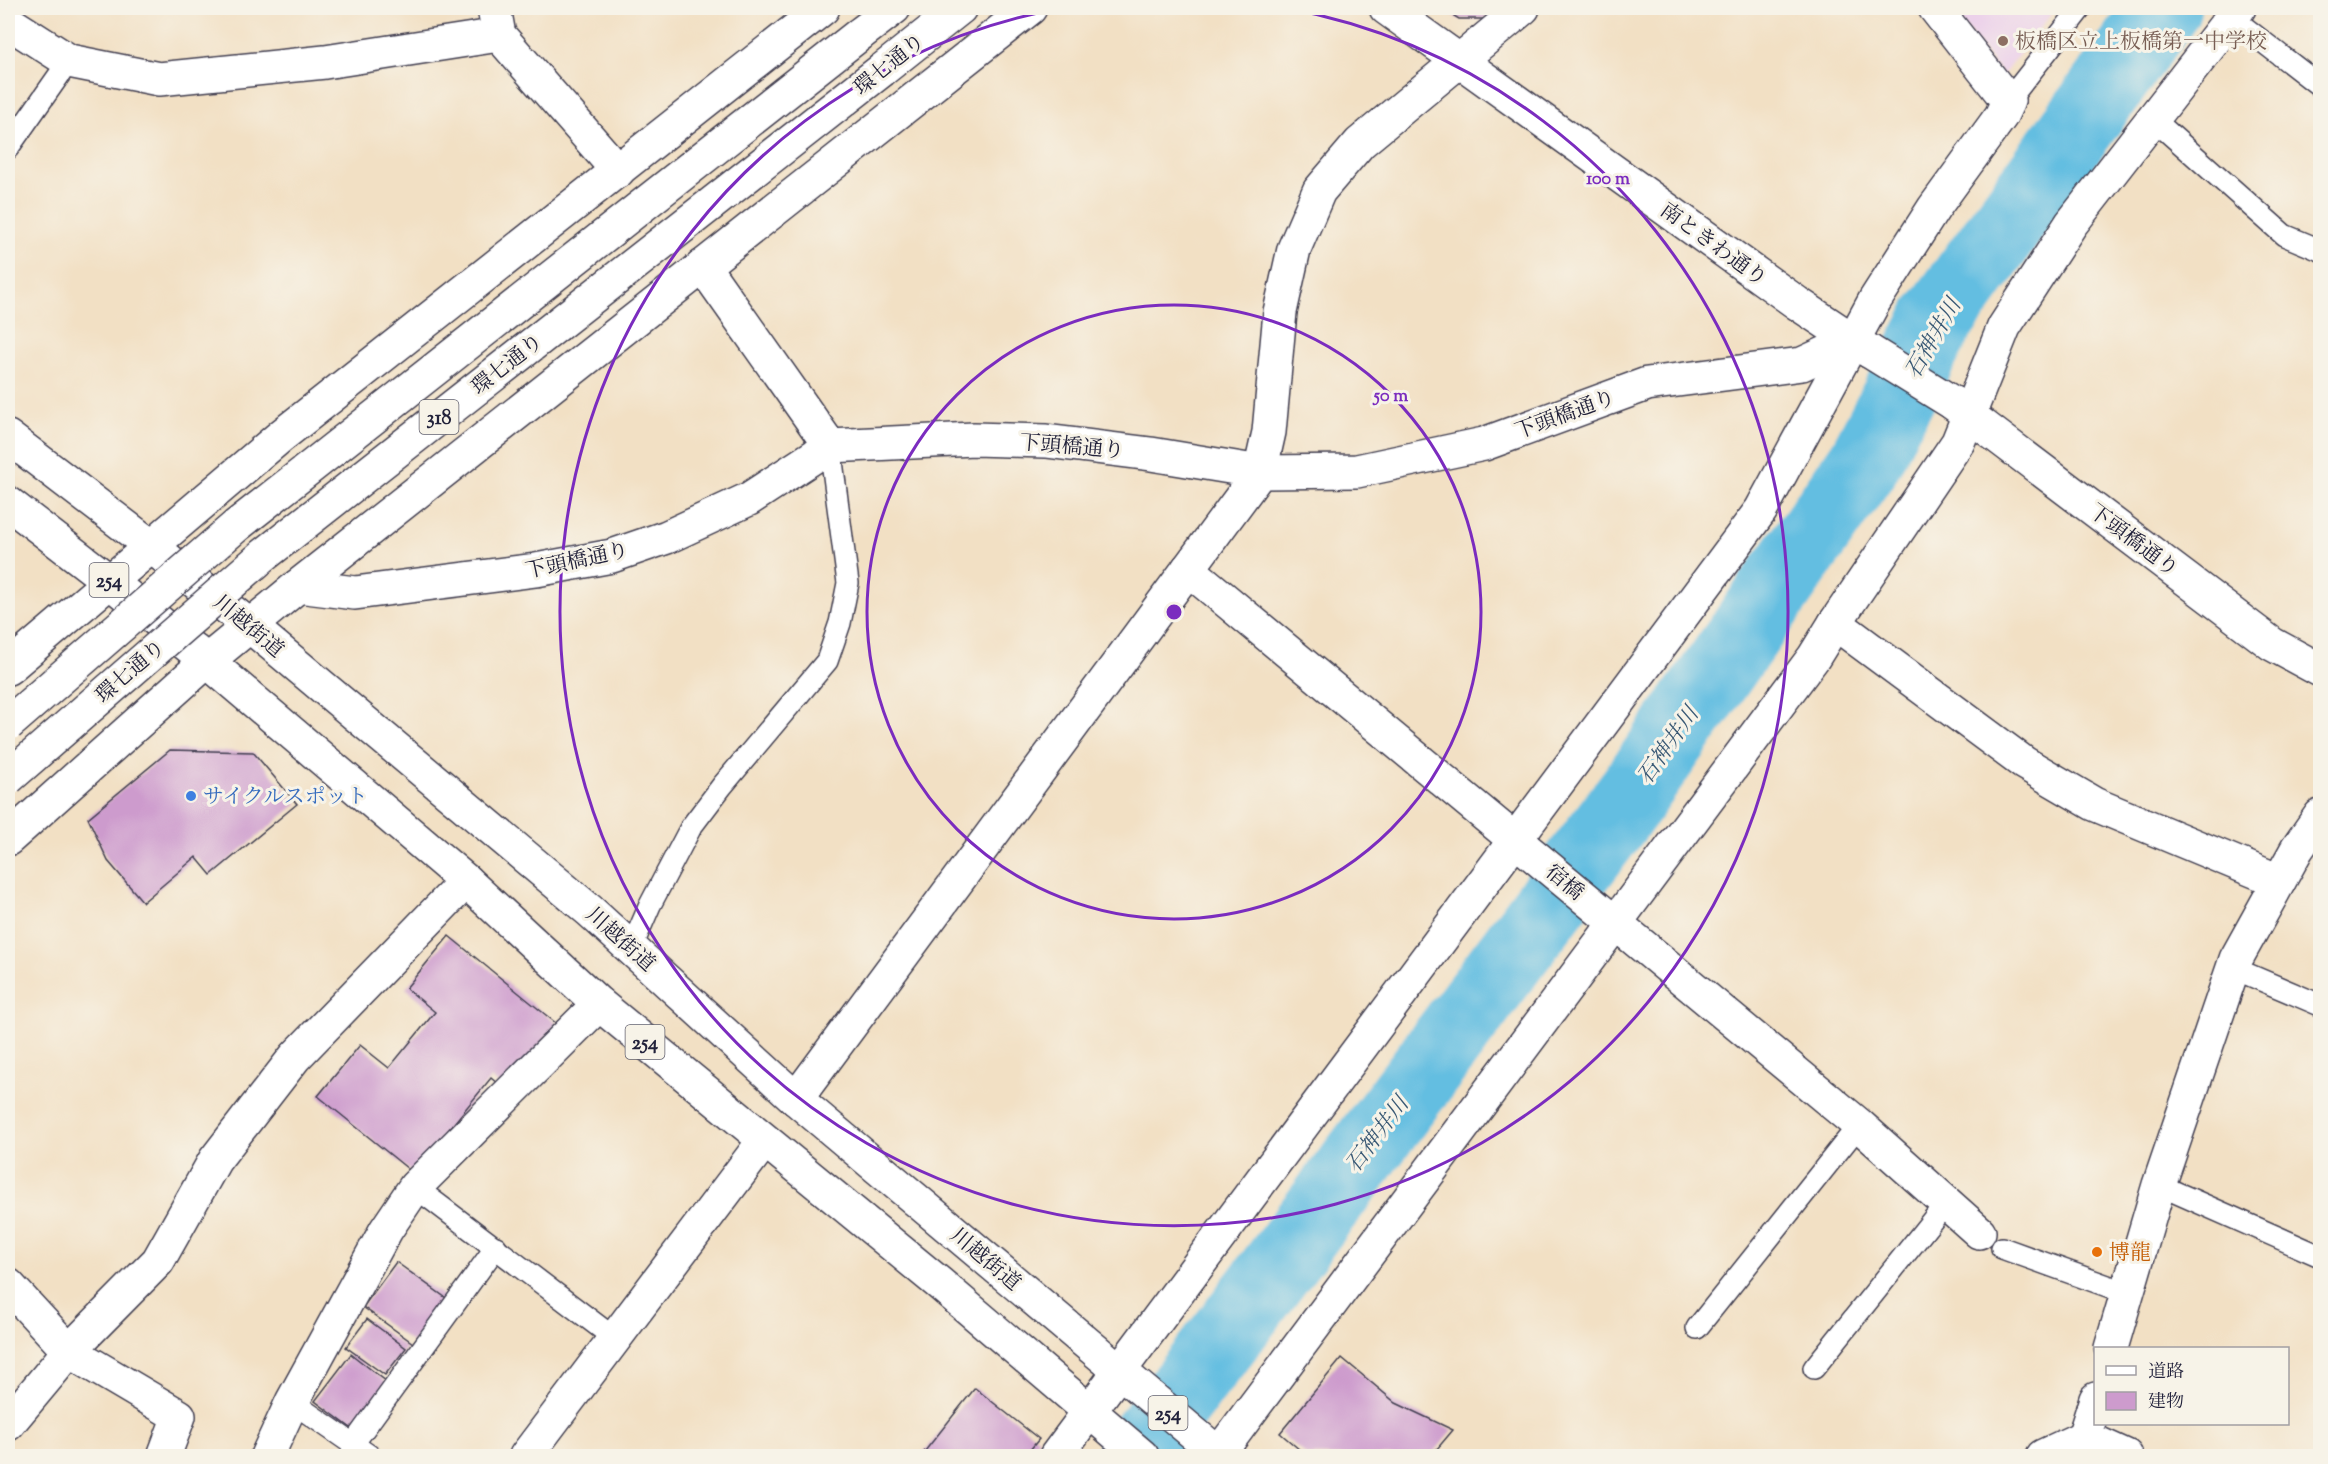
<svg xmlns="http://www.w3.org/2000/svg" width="2328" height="1464" viewBox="0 0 2328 1464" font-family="'Sorts Mill Goudy','Noto Serif JP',serif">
  <rect width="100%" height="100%" fill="#f7f3e8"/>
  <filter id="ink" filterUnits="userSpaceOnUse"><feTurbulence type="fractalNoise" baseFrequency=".0167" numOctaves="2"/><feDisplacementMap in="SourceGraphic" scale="12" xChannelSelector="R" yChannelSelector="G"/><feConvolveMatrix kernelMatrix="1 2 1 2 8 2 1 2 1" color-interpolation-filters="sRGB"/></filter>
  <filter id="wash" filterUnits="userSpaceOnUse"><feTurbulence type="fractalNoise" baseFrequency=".008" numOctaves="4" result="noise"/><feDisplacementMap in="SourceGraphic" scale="24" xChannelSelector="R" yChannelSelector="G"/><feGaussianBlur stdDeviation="1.35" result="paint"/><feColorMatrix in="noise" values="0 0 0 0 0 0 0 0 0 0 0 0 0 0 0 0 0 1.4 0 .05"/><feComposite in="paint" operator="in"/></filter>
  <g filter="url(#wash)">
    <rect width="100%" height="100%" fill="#f2e0c4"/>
    <!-- built -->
    <polygon fill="#ecd1ea" points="1951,8 2056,8 2003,75"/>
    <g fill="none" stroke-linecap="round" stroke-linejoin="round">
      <!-- river -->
      <polyline stroke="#63bee1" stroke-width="74" points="1133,1456 1232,1328 1634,792 1864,462 1938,320 2164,8"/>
    </g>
    <g id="blocks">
      <!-- building -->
      <g fill="#cd9bcd">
        <polygon points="1441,8 1497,8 1483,19 1459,19"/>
        <polygon points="170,750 253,752 297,804 211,875 196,857 143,902 108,861 88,818"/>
        <polygon points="449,936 557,1024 504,1089 491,1078 413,1173 318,1096 360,1045 389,1068 435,1012 406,988"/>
        <polygon points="396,1262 446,1298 413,1343 363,1307"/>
        <polygon points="367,1319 406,1348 385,1375 346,1347"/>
        <polygon points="351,1354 387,1382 351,1428 315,1401"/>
        <polygon points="1342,1358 1396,1403 1453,1430 1431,1456 1307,1456 1280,1433"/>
        <polygon points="975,1388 1039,1439 1025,1456 921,1456"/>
      </g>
    </g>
  </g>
  <g filter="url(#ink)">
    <use href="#blocks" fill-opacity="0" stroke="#413e50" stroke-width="1.5"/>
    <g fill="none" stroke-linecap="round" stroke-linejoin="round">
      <defs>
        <g id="lane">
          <polyline points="2231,17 2320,86"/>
          <polyline points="2008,101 2081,8"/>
          <polyline points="2152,118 2284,235 2320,250"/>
          <polyline points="8,148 69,61"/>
          <polyline points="631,949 650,905 691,827 722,786 827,661 840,623 848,583 830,446"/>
          <polyline points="2233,968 2320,1005"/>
          <polyline points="2159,1185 2320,1256"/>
          <polyline points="415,1187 614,1338"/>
          <polyline points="2002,1248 2127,1293"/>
          <polyline points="1697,1328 1859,1125"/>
          <polyline points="1814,1368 1947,1202"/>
          <polyline points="292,1402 370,1456"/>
          <polyline points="353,1444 496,1247"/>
        </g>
        <g id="street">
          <polyline points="494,8 499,35 618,171"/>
          <polyline points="8,22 69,61 159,79 325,62 499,35"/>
          <polyline points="703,266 830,446"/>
          <polyline points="1869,351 1953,403"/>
          <polyline points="1188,569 1859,1125 1979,1232"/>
          <polyline points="298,586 355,593 536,570 612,556 667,537 749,499 830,446 974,439 1046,441 1151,454 1260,472 1357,471 1484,444 1647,384 1802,364 1854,340"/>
          <polyline points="1835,623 2024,763 2094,804 2279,881"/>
          <polyline points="796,1099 1260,472 1269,432 1280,312 1294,249 1319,191 1360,143 1523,8"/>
          <polyline points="8,1285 69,1351 179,1416 164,1456"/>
          <polyline points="2111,1348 2159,1185 2236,959 2297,849 2320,816"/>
          <polyline points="2096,1399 2084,1437 2126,1456"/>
          <polyline points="8,1424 69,1351 158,1261 215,1160 295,1057 466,881"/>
          <polyline points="267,1456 292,1402 386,1230 415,1187 599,1004"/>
          <polyline points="526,1456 764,1141"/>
          <polyline points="1056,1456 1761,510 1875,300 1934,208 2001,116 2008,101 1935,8"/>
          <polyline points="1217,1456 1814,657 1835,623 1958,442 2004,327 2071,224 2239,8"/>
          <polyline points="2043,1456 2084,1437"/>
        </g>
        <g id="secondary">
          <polyline points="1386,8 1797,303 1869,351"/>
          <polyline points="1953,403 2272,644 2320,670"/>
        </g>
        <g id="primary">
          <polyline points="860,34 894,8"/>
          <polyline points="882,70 960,8"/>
          <polyline points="8,668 281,436 823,8"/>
          <polyline points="8,839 207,661 298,586 1030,8"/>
        </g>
        <g id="highway">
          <polyline points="8,437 151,546 250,626 590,911 796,1099 1221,1456"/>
          <polyline points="8,503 109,581 207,661 466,881 599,1004 939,1283 1142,1456"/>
        </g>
      </defs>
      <!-- lane casing -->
      <use href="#lane" stroke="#413e50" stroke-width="24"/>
      <!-- street casing -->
      <use href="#street" stroke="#413e50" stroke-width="36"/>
      <!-- secondary casing -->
      <use href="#secondary" stroke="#413e50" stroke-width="36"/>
      <!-- primary casing -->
      <use href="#primary" stroke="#413e50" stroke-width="36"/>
      <!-- highway casing -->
      <use href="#highway" stroke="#413e50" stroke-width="36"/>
      <!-- lane -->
      <use href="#lane" stroke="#fff" stroke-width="21"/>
      <!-- street -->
      <use href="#street" stroke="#fff" stroke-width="33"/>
      <!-- secondary -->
      <use href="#secondary" stroke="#fff" stroke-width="33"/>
      <!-- primary -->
      <use href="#primary" stroke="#fff" stroke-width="33"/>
      <!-- highway -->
      <use href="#highway" stroke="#fff" stroke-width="33"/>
      <defs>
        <g id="primary-bridge">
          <polyline points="8,724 236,526 860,34"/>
          <polyline points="8,778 264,555 882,70"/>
        </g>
      </defs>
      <!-- primary-bridge casing -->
      <use href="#primary-bridge" stroke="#413e50" stroke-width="36" stroke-linecap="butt"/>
      <!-- primary-bridge -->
      <use href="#primary-bridge" stroke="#fff" stroke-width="33"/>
    </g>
  </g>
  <!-- distance rings -->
  <g fill="none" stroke="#7b2cbf" stroke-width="3">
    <circle cx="1174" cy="612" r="307"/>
    <path d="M1286 8A614 614 0 1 1 1062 8"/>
  </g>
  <!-- markers -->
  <circle fill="#8d6e63" stroke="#f7f3e8" stroke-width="2" cx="2003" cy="41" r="6"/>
  <circle fill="#3f7fe0" stroke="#f7f3e8" stroke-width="2" cx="191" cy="796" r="6"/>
  <circle fill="#e8710a" stroke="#f7f3e8" stroke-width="2" cx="2097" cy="1252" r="6"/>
  <g text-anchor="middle" stroke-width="6" stroke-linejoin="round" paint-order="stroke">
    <!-- shield labels -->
    <g fill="#f7f3e8" stroke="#62616f" stroke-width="1.5">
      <rect x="419.5" y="400" width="39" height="34" rx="4.5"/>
      <rect x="89.5" y="563" width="39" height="34" rx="4.5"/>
      <rect x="625.5" y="1025" width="39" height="34" rx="4.5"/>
      <rect x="1148.5" y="1396" width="39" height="34" rx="4.5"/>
    </g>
    <g font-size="20" font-weight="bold" fill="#22223b">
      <text x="439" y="424">318</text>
      <text x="109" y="587">254</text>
      <text x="645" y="1049">254</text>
      <text x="1168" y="1420">254</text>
    </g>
    <!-- education labels -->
    <g font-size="21" fill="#785e54" stroke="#f7f3e8" text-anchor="start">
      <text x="2015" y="48">板橋区立上板橋第一中学校</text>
    </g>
    <!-- street labels -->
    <g font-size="21" fill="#22223b" stroke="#f7f3e8">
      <text transform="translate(889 64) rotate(-39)" y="7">環七通り</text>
      <text transform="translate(1714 244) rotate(36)" y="7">南ときわ通り</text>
      <text transform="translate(507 364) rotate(-38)" y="7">環七通り</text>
      <text transform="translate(1565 414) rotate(-20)" y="7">下頭橋通り</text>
      <text transform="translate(1072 446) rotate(5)" y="7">下頭橋通り</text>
      <text transform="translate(2134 540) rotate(37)" y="7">下頭橋通り</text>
      <text transform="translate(577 560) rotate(-12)" y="7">下頭橋通り</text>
      <text transform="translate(249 626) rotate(40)" y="7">川越街道</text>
      <text transform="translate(130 671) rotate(-41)" y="7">環七通り</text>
      <text transform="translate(1565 882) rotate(40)" y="7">宿橋</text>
      <text transform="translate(621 939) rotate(42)" y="7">川越街道</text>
      <text transform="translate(986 1259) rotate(40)" y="7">川越街道</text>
    </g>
    <!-- shop labels -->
    <g font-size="21" fill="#366cbe" stroke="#f7f3e8" text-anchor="start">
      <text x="203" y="803">サイクルスポット</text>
    </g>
    <!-- food labels -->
    <g font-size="21" fill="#c56008" stroke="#f7f3e8" text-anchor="start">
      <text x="2109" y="1259">博龍</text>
    </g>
    <!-- water labels -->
    <g font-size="22" font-style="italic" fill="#395975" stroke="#f7f3e8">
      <text transform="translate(1932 338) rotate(-60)" y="8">石神井川</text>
      <text transform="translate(1667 745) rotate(-55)" y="8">石神井川</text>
      <text transform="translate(1376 1134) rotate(-53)" y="8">石神井川</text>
    </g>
  </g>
  <circle cx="1174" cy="612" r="9" fill="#7b2cbf" stroke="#f7f3e8" stroke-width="3"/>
  <g font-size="18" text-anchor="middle" font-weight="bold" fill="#7b2cbf" stroke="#f7f3e8" stroke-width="6" stroke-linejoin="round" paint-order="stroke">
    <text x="1608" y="184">100 m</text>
    <text x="1391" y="401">50 m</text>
  </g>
  <!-- margin -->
  <rect width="2328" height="1464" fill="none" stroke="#f7f3e8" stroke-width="30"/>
  <!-- legend -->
  <rect x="2094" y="1347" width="195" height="78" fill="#f7f3e8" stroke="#a29fa3" stroke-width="1.5"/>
  <rect x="2106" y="1366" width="30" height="9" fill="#ffffff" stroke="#a29fa3" stroke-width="1.5"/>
  <text x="2148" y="1377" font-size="18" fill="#22223b">道路</text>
  <rect x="2106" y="1392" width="30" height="18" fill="#cd9bcd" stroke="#a29fa3" stroke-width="1.5"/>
  <text x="2148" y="1407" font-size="18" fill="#22223b">建物</text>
</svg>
